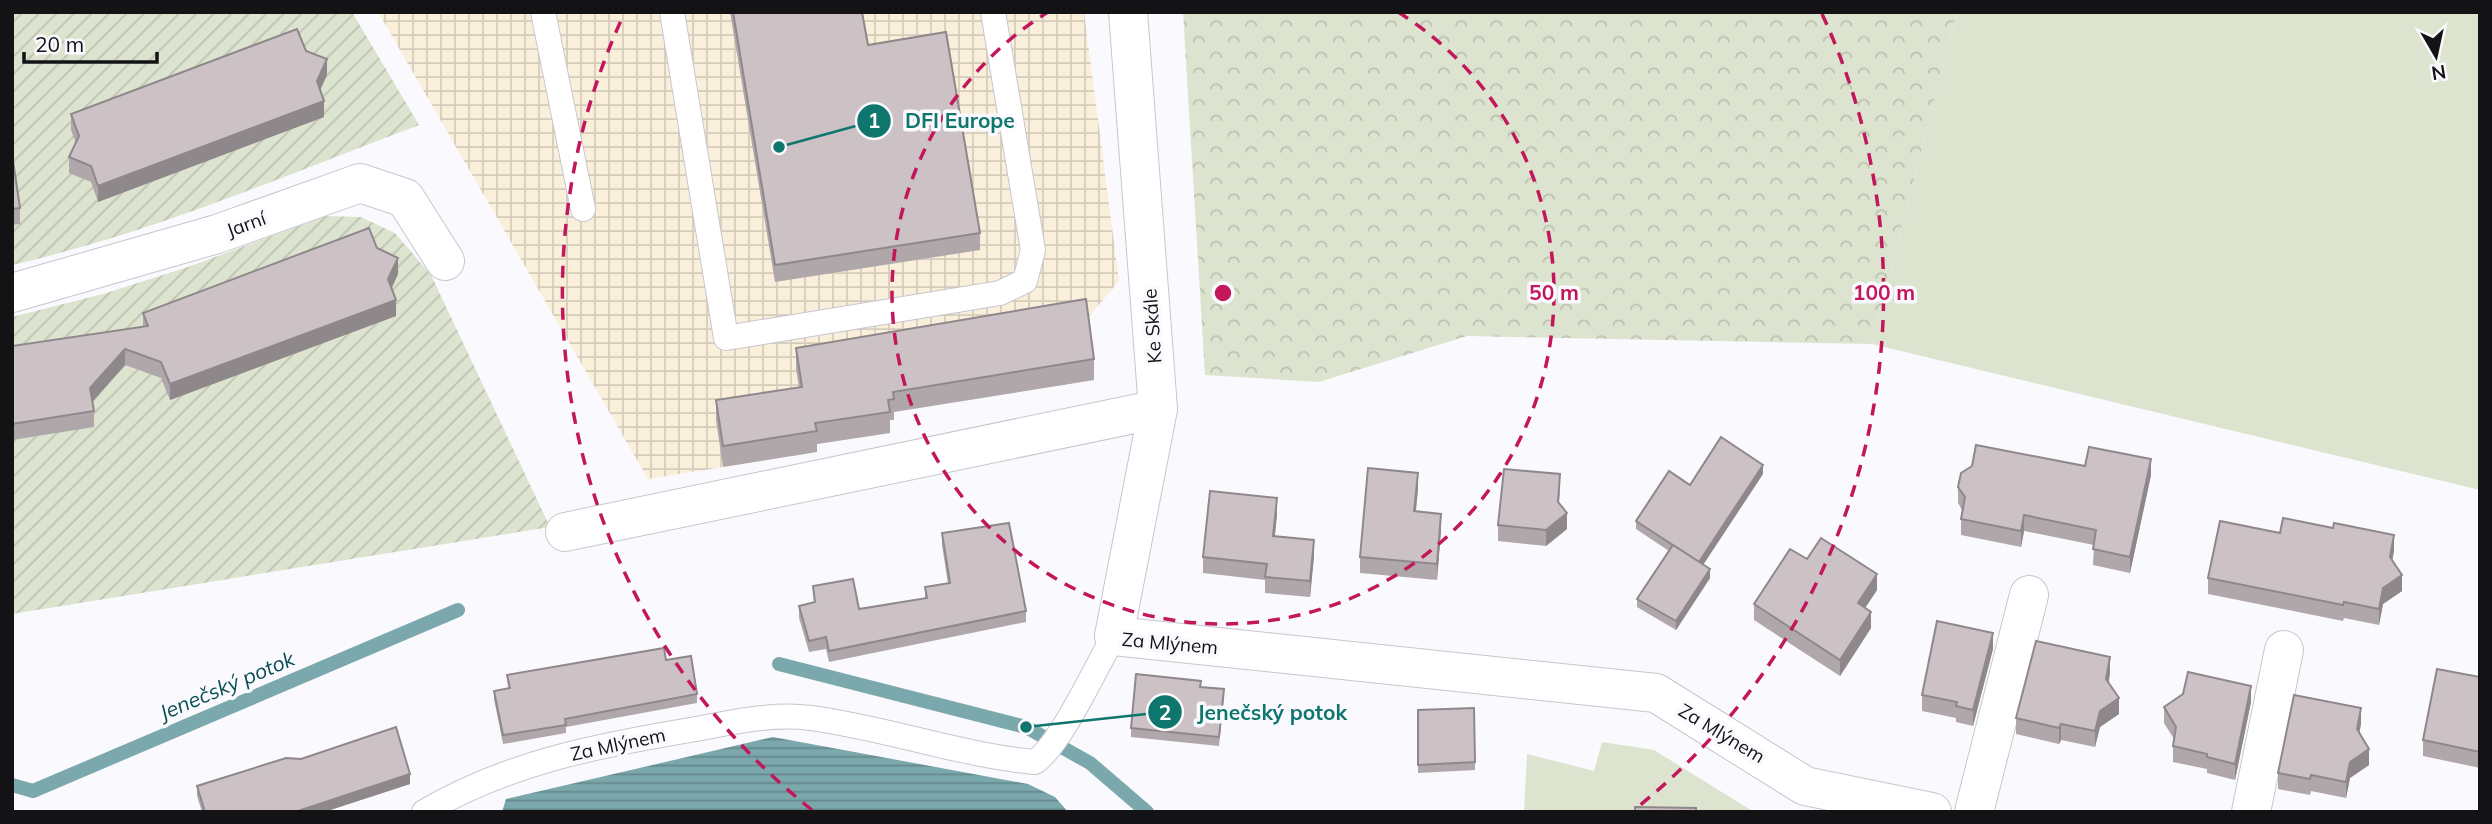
<svg xmlns="http://www.w3.org/2000/svg" width="2492" height="824" viewBox="0 0 2492 824" font-family="Mulish,sans-serif">
  <defs>
    <pattern id="industrial-grid" width="8" height="8" patternUnits="userSpaceOnUse" patternTransform="scale(1.75)"><rect width="8" height="8" fill="#faefda"/><path d="M0 4h8M4 0v8" fill="none" stroke="#d5ccba"/></pattern>
    <pattern id="park-crowns" width="20" height="18" patternUnits="userSpaceOnUse" patternTransform="scale(1.75)"><rect width="20" height="18" fill="#dce3ce"/><path d="M2 6a3 3 0 1 1 6 0M12 15a3 3 0 1 1 6 0" fill="none" stroke="#bcc2b0"/></pattern>
    <pattern id="garden-furrows" width="10" height="10" patternUnits="userSpaceOnUse" patternTransform="scale(1.75)"><rect width="10" height="10" fill="#dce3ce"/><path d="M-1 1l2-2M0 10L10 0M9 11l2-2" fill="none" stroke="#bcc2b0"/></pattern>
    <pattern id="water-rules" width="6" height="5" patternUnits="userSpaceOnUse" patternTransform="scale(1.75)"><rect width="6" height="5" fill="#7ba8ac"/><path d="M0 2.5h6" fill="none" stroke="#64888b"/></pattern>
  </defs>
  <rect width="100%" height="100%" fill="#fafafe"/>
  <!-- industrial -->
  <polygon fill="url(#industrial-grid)" points="378,12 1084,12 1119,281 1086,320 1094,380 893,412 894,420 888,421 890,433 816,444 817,452 648,479"/>
  <!-- grass -->
  <g fill="#dce3ce">
    <polygon points="1957,12 2480,12 2480,490 1872,344"/>
    <polygon points="1602,742 1654,750 1754,812 1524,812 1527,754 1594,771"/>
  </g>
  <!-- park -->
  <polygon fill="url(#park-crowns)" points="1183,12 1957,12 1872,344 1467,336 1319,382 1205,375"/>
  <!-- garden -->
  <g fill="url(#garden-furrows)">
    <path d="M12,12h340l67,113c-135,51 -267,108 -407,140z"/>
    <polygon points="326,216 361,217 395,233 431,275 550,527 12,614 12,317 103,294 188,267"/>
  </g>
  <!-- water -->
  <polygon fill="url(#water-rules)" points="773,737 1028,784 1055,797 1068,812 502,812 506,799"/>
  <g fill="none" stroke-linecap="round" stroke-linejoin="round">
    <!-- stream -->
    <g stroke="#7ba8ac" stroke-width="14">
      <polyline points="779,664 1026,727 1090,763 1147,812"/>
      <polyline points="12,785 33,791 458,610"/>
    </g>
    <defs>
      <g id="lane">
        <polyline points="543,12 583,209"/>
        <polyline points="672,12 726,338 1000,293 1025,281 1033,250 993,12"/>
        <path d="M424,812c85,-50 176,-67 272,-83 38,-7 77,-16 115,-11 75,10 149,37 224,44 26,-18 61,-95 79,-126"/>
      </g>
      <g id="street">
        <polyline points="1128,12 1158,409 1114,636 1656,693 1805,786 1932,812"/>
        <polyline points="12,293 217,234 360,183 405,198 445,261"/>
        <polyline points="565,532 1158,409"/>
        <polyline points="1974,812 2029,595"/>
        <polyline points="2251,812 2284,650"/>
      </g>
    </defs>
    <!-- lane casing -->
    <use href="#lane" stroke="#c6c6cf" stroke-width="26"/>
    <!-- street casing -->
    <use href="#street" stroke="#c6c6cf" stroke-width="40"/>
    <!-- lane -->
    <use href="#lane" stroke="#fff" stroke-width="24"/>
    <!-- street -->
    <use href="#street" stroke="#fff" stroke-width="38"/>
  </g>
  <!-- wall -->
  <g fill="#afa7aa">
    <polygon points="730,12 862,12 868,45 980,233 980,250 775,282"/>
    <polygon points="306,51 327,75 320,90 324,117 98,202 91,182 69,173 69,157 76,143 71,130 71,114"/>
    <polygon points="12,154 20,208 20,224 12,225"/>
    <polygon points="377,248 398,274 392,288 396,316 170,400 161,378 125,365 93,402 94,411 94,427 12,440 12,346 143,327 143,313"/>
    <polygon points="796,348 1094,359 1094,380 894,412 894,420 890,420 890,433 817,444 817,452 723,467 716,420 716,400 799,387 796,369"/>
    <polygon points="2085,466 2151,475 2130,573 2093,565 2094,545 2024,531 2021,547 1961,535 1961,519 1962,510 1958,503 1958,487"/>
    <polygon points="1763,474 1703,565 1710,578 1676,630 1637,607 1637,599 1669,551 1636,529 1636,521 1690,485"/>
    <polygon points="1418,489 1416,511 1441,530 1437,580 1360,573 1360,557"/>
    <polygon points="1560,490 1559,503 1567,529 1546,546 1498,541 1498,525"/>
    <polygon points="1277,514 1275,536 1314,556 1310,597 1265,593 1265,580 1203,573 1203,557"/>
    <polygon points="942,533 1026,611 1026,622 829,662 826,649 809,652 799,618 799,606 814,602 813,586 859,609 925,598 925,587 948,584 942,545"/>
    <polygon points="2394,551 2392,560 2402,591 2383,604 2379,625 2344,618 2343,621 2208,594 2208,578"/>
    <polygon points="1807,559 1877,590 1865,607 1871,628 1840,676 1754,620 1754,604"/>
    <polygon points="1993,649 1973,726 1956,722 1956,718 1922,711 1922,695"/>
    <polygon points="666,660 697,694 697,703 566,727 566,733 503,744 494,699 494,691 508,688 507,675"/>
    <polygon points="2110,673 2109,682 2119,714 2100,727 2095,747 2061,740 2059,744 2016,734 2016,718"/>
    <polygon points="2480,677 2480,768 2423,756 2423,740"/>
    <polygon points="1201,687 1224,697 1219,746 1131,737 1131,728"/>
    <polygon points="2251,702 2235,780 2207,773 2207,769 2173,762 2173,746 2174,739 2164,723 2164,707"/>
    <polygon points="1418,710 1475,762 1475,770 1418,773"/>
    <polygon points="2361,724 2359,733 2369,765 2350,778 2346,798 2311,791 2310,795 2278,789 2278,773"/>
    <polygon points="410,784 324,812 202,812 197,796 197,786"/>
  </g>
  <!-- shaded-wall -->
  <g fill="#8f888b">
    <polygon points="327,59 327,75 317,97 317,81"/>
    <polygon points="324,101 324,117 98,202 98,186"/>
    <polygon points="398,258 398,274 388,295 388,279"/>
    <polygon points="396,300 396,316 170,400 170,384"/>
    <polygon points="125,349 125,365 90,404 90,388"/>
    <polygon points="2151,459 2151,475 2130,573 2130,557"/>
    <polygon points="1763,465 1763,474 1699,571 1699,562"/>
    <polygon points="1418,473 1418,489 1414,527 1414,511"/>
    <polygon points="1277,498 1277,514 1273,552 1273,536"/>
    <polygon points="1567,513 1567,529 1546,546 1546,530"/>
    <polygon points="1441,514 1441,530 1437,580 1437,564"/>
    <polygon points="2024,515 2024,531 2021,547 2021,531"/>
    <polygon points="2394,535 2394,551 2390,573 2390,557"/>
    <polygon points="1314,540 1314,556 1310,597 1310,581"/>
    <polygon points="1710,569 1710,578 1676,630 1676,621"/>
    <polygon points="1877,574 1877,590 1858,619 1858,603"/>
    <polygon points="2402,575 2402,591 2383,604 2379,625 2379,609 2383,588"/>
    <polygon points="1871,612 1871,628 1840,676 1840,660"/>
    <polygon points="1993,633 1993,649 1973,726 1973,710"/>
    <polygon points="2110,657 2110,673 2106,695 2106,679"/>
    <polygon points="2251,686 2251,702 2235,780 2235,764"/>
    <polygon points="2119,698 2119,714 2100,727 2095,747 2095,731 2100,711"/>
    <polygon points="2361,708 2361,724 2357,745 2357,729"/>
    <polygon points="2061,724 2061,740 2059,744 2059,728"/>
    <polygon points="2369,749 2369,765 2350,778 2346,798 2346,782 2350,762"/>
    <polygon points="410,774 410,784 324,812 295,812"/>
  </g>
  <!-- building -->
  <g fill="#ccc2c6" stroke="#8f888b" stroke-width="2">
    <polygon points="733,12 862,12 868,45 946,32 980,233 775,265"/>
    <polygon points="297,29 306,51 327,59 317,81 324,101 98,186 91,166 69,157 79,136 71,114"/>
    <polygon points="12,154 20,208 12,209"/>
    <polygon points="369,228 377,248 398,258 388,279 396,300 170,384 161,362 125,349 90,388 94,411 12,424 12,346 148,326 143,313"/>
    <polygon points="1086,299 1094,359 893,392 894,399 888,400 890,412 815,423 817,431 723,446 716,400 802,387 796,348"/>
    <polygon points="1721,437 1763,465 1699,562 1636,521 1669,471 1690,485"/>
    <polygon points="1976,445 2085,466 2089,447 2151,459 2130,557 2093,549 2096,530 2024,515 2021,531 1961,519 1965,497 1958,487 1961,473 1972,466"/>
    <polygon points="1368,468 1418,473 1414,511 1441,514 1437,564 1360,557"/>
    <polygon points="1504,469 1560,474 1558,502 1567,513 1546,530 1498,525"/>
    <polygon points="1210,491 1277,498 1273,536 1314,540 1310,581 1265,577 1267,564 1203,557"/>
    <polygon points="2283,518 2333,528 2334,523 2394,535 2390,557 2402,575 2383,588 2379,609 2344,602 2343,605 2208,578 2220,521 2280,533"/>
    <polygon points="1009,523 1026,611 829,651 826,637 809,641 799,606 815,602 813,586 853,579 859,609 927,598 925,587 950,583 942,533"/>
    <polygon points="1821,538 1877,574 1858,603 1871,612 1840,660 1754,604 1790,549 1807,559"/>
    <polygon points="1673,545 1710,569 1676,621 1637,599"/>
    <polygon points="1937,621 1993,633 1973,710 1956,706 1957,702 1922,695"/>
    <polygon points="2036,641 2110,657 2106,679 2119,698 2100,711 2095,731 2061,724 2059,728 2016,718"/>
    <polygon points="664,648 666,660 691,656 697,694 565,719 566,725 503,735 494,691 510,688 507,675"/>
    <polygon points="2437,669 2480,677 2480,752 2423,740"/>
    <polygon points="2188,672 2251,686 2235,764 2207,757 2207,754 2173,746 2176,727 2164,707 2183,694"/>
    <polygon points="1136,674 1201,681 1200,687 1224,689 1219,737 1131,728"/>
    <polygon points="2294,695 2361,708 2357,729 2369,749 2350,762 2346,782 2311,775 2310,779 2278,773"/>
    <polygon points="1474,708 1475,762 1418,765 1418,710"/>
    <polygon points="396,727 410,774 295,812 205,812 197,786 286,758 301,759"/>
    <polygon points="1635,807 1696,808 1696,812 1635,812"/>
  </g>
  <!-- distance rings -->
  <g fill="none" stroke="#c2185b" stroke-width="3.5" stroke-dasharray="12 9">
    <path d="M1398 12A331 331 0 1 1 1048 12"/>
    <path d="M812 810A661 661 0 0 1 624 14M1822 14A661 661 0 0 1 1634 810"/>
  </g>
  <g text-anchor="middle" stroke-width="7" stroke-linejoin="round" paint-order="stroke">
    <!-- street labels -->
    <g font-size="19" fill="#131316" stroke="#fafafe">
      <text transform="translate(246 224) rotate(-20)" y="7">Jarní</text>
      <text transform="translate(1152 326) rotate(-94)" y="7">Ke Skále</text>
      <text transform="translate(1170 643) rotate(5)" y="7">Za Mlýnem</text>
      <text transform="translate(1722 733) rotate(31)" y="7">Za Mlýnem</text>
      <text transform="translate(618 744) rotate(-12)" y="7">Za Mlýnem</text>
    </g>
    <!-- water labels -->
    <g font-size="21" font-style="italic" fill="#094f54" stroke="#fafafe">
      <text transform="translate(227 686) rotate(-23)" y="7">Jenečský potok</text>
    </g>
  </g>
  <circle cx="1223" cy="293" r="10" fill="#c2185b" stroke="#fafafe" stroke-width="3.5"/>
  <g font-size="21" text-anchor="middle" font-weight="bold" fill="#c2185b" stroke="#fafafe" stroke-width="7" stroke-linejoin="round" paint-order="stroke">
    <text x="1554" y="300">50 m</text>
    <text x="1884" y="300">100 m</text>
  </g>
  <!-- callouts -->
  <path fill="none" stroke="#0f766e" stroke-width="2.5" d="M779 147L874 121M1026 727L1165 712"/>
  <g fill="#0f766e" stroke="#fafafe" stroke-width="2.5">
    <circle cx="779" cy="147" r="7"/>
    <circle cx="1026" cy="727" r="7"/>
    <circle cx="874" cy="121" r="18"/>
    <circle cx="1165" cy="712" r="18"/>
  </g>
  <g font-size="21" text-anchor="middle" font-weight="bold" fill="#fff">
    <text x="874" y="128">1</text>
    <text x="1165" y="720">2</text>
  </g>
  <g font-size="21" text-anchor="middle" font-weight="bold" fill="#0f766e" stroke="#fafafe" stroke-width="7" stroke-linejoin="round" paint-order="stroke">
    <text x="960" y="128">DFI Europe</text>
    <text x="1272" y="720">Jenečský potok</text>
  </g>
  <!-- border -->
  <rect width="2492" height="824" fill="none" stroke="#131316" stroke-width="28"/>
  <!-- north arrow -->
  <g transform="translate(2436 56) rotate(171)" stroke="#fafafe" stroke-width="5" paint-order="stroke">
  <path d="M0-5L12 26L0 18L-12 26Z" fill="#131316"/>
  <text y="-10" font-size="19" font-weight="bold" text-anchor="middle" fill="#131316">N</text>
  </g>
  <!-- scale -->
  <path d="M24 52v10h133v-10" fill="none" stroke="#131316" stroke-width="3.5"/>
  <text x="35" y="52" font-size="21" fill="#131316" stroke="#fafafe" stroke-width="5" paint-order="stroke">20 m</text>
</svg>
